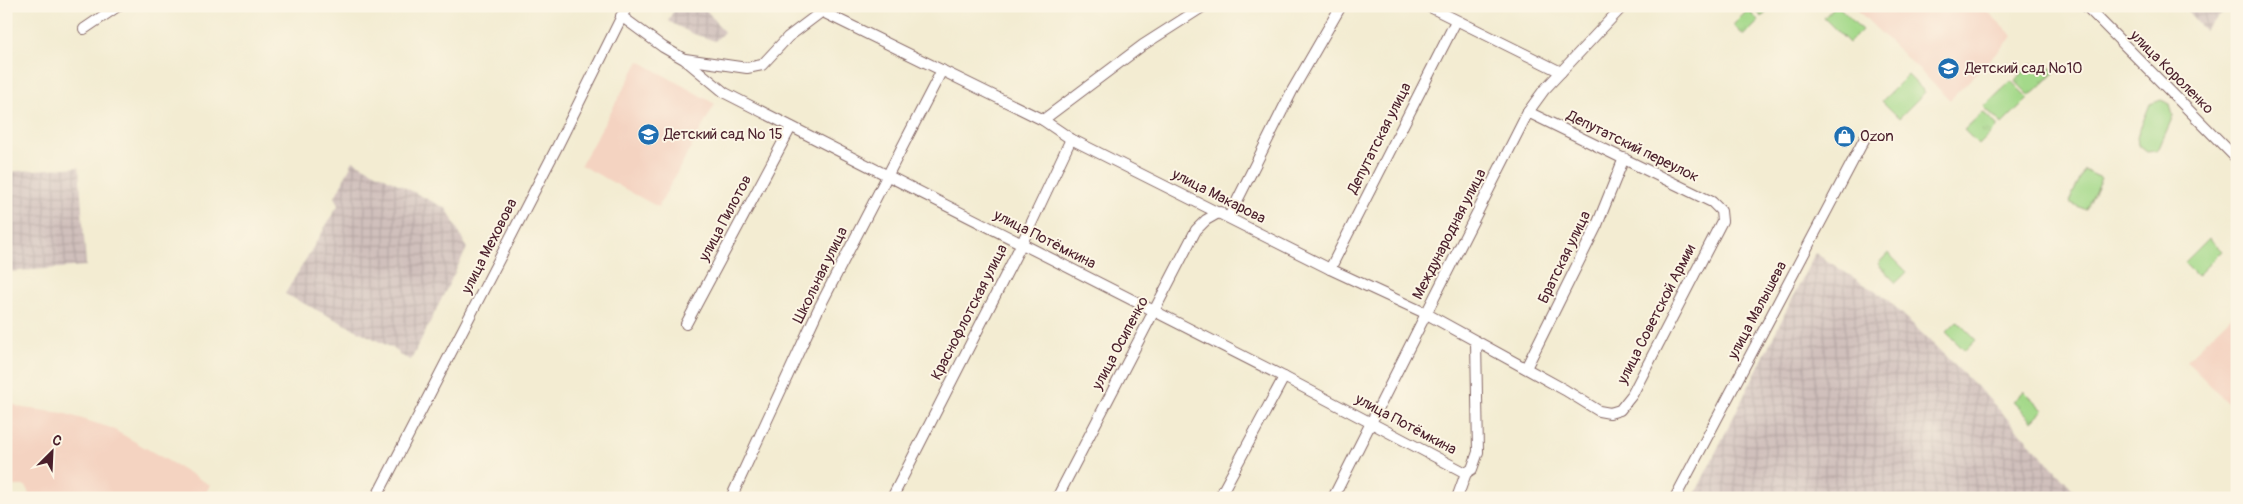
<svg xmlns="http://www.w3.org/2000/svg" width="2243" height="504" viewBox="0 0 2243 504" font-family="Pangolin,sans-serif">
  <defs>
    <pattern id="industrial-grid" width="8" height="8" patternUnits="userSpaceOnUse" patternTransform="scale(1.25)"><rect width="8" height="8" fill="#d0c0bc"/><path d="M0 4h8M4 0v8" fill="none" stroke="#b4a5a2"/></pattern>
    <pattern id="park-tufts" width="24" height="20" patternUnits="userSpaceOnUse" patternTransform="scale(1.25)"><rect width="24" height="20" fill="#a4d98a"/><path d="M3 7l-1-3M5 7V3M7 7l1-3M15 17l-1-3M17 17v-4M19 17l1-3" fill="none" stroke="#8fba77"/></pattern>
  </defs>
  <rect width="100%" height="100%" fill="#fcf5e5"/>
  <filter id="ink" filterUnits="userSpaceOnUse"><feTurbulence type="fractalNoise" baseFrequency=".02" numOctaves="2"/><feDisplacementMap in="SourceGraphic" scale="10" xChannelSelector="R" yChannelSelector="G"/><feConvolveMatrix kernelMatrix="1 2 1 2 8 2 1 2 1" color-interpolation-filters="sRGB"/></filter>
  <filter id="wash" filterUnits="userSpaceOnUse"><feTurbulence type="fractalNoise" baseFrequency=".0096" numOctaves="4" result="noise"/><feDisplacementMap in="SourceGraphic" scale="20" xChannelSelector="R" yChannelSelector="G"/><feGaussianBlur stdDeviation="1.12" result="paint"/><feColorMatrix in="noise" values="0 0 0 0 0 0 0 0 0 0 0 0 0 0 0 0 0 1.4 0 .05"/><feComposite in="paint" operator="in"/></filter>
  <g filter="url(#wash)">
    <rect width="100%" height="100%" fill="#f3ecd2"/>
    <!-- built -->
    <g fill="#f4d3c1">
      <polygon points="1853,6 1982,6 2013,36 1950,100"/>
      <polygon points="639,61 715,104 658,207 581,165"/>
      <polygon points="2237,311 2237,412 2186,361"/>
      <polygon points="6,402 23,408 63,413 111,428 210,485 203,498 30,498 26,486 8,486 6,481"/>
    </g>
    <!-- industrial -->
    <g fill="url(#industrial-grid)">
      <polygon points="676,6 703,6 724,32 715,41 691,33 668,21"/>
      <polygon points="2183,6 2231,6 2204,30"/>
      <polygon points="353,161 447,209 467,248 411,360 399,355 398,351 285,294 339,204 335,197"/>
      <polygon points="79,167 86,266 6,272 6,172"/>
      <polygon points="1815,253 1887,299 1988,398 2081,498 1693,498"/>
    </g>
    <!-- grass -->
    <g fill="#a4d98a" stroke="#777c5a">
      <polygon points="1752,6 1772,6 1762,17"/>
      <polygon points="1835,6 1838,6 1862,30 1849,43 1824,18"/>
      <polygon points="1908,75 1925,92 1899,118 1882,101"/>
      <polygon points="2011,81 2028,98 2002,124 1984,107"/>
      <polygon points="2161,100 2170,104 2173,116 2159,148 2156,151 2147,152 2138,145 2137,137 2150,104"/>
      <polygon points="2084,170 2101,178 2086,210 2069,202"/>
      <polygon points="2209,238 2222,251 2197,276 2184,263"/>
      <polygon points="1957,321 1976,340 1965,351 1946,332"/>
    </g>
    <!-- park -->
    <g fill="url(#park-tufts)" stroke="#777c5a">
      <polygon points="1748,10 1759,21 1744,36 1733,25"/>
      <polygon points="2031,64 2040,73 2048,65 2055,72 2030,96 2015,81"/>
      <polygon points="1983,112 1998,126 1979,145 1964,130"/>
      <polygon points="1888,253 1907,272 1896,283 1878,264"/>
      <polygon points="2024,391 2043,410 2032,421 2013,402"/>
    </g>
  </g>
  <g filter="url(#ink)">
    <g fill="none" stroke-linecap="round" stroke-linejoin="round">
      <defs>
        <g id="minor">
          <polyline points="1428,6 1561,72"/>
          <polyline points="2086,6 2237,159"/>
          <polyline points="823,12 1043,120 1071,139 1330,269 1425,313 1565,390 1599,411 1610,413 1620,410 1632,395 1722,221 1721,211 1712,202 1528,112"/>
          <polyline points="621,16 663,47 684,59 725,93 1284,377 1466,473"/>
          <polyline points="84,29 118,6"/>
          <polyline points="685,59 747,68 762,65 788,37 829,6"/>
          <polyline points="1043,120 1143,45 1204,6"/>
          <polyline points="1229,217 1292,91 1341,6"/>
          <polyline points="1330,269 1456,21"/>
          <polyline points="686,324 791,127"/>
          <polyline points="1526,368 1597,225 1624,158"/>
          <polyline points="1466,473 1472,469 1478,452 1476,341"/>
          <polyline points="376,498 557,147 627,6"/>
          <polyline points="731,498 818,310 942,70"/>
          <polyline points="892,498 1022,243 1071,139"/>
          <polyline points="1057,498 1196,230 1206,220 1220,212"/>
          <polyline points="1219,498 1284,377"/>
          <polyline points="1333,498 1528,112 1544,90 1623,6"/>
          <polyline points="1457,498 1466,473"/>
          <polyline points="1675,498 1866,136"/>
        </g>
      </defs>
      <!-- minor casing -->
      <use href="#minor" stroke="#856765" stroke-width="12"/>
      <!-- minor -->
      <use href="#minor" stroke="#fff" stroke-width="10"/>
    </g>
  </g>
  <!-- icons -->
  <defs>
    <symbol id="school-disc" viewBox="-11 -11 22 22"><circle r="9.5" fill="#1f6fb2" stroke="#fcf5e5"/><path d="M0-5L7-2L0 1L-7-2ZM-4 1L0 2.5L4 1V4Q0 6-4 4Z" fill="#fff"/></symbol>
    <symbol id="shop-disc" viewBox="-11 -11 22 22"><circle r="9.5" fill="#1f6fb2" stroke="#fcf5e5"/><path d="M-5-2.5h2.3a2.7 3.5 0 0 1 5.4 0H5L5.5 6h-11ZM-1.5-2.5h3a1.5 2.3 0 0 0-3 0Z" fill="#fff"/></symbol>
  </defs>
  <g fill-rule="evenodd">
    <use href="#school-disc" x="1936" y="56" width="25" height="25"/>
    <use href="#school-disc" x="636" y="122" width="25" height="25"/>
    <use href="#shop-disc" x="1832" y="124" width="25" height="25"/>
  </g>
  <g text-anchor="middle" stroke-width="4" stroke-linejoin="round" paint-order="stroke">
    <!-- poi labels -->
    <g font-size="15" fill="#4a1f2b" stroke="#fcf5e5" text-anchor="start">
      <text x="1965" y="73">Детский сад №10</text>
      <text x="664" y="139">Детский сад № 15</text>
      <text x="1860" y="141">Ozon</text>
    </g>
    <!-- street labels -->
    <g font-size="15" fill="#4a1f2b" stroke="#fcf5e5">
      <text transform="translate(2172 72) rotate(45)" y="5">улица Короленко</text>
      <text transform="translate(1379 138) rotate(-63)" y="5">Депутатская улица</text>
      <text transform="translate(1633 146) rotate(26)" y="5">Депутатский переулок</text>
      <text transform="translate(1219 196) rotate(27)" y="5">улица Макарова</text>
      <text transform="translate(725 218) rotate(-62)" y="5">улица Пилотов</text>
      <text transform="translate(1449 234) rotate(-63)" y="5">Международная улица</text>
      <text transform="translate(1045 239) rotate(27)" y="5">улица Потёмкина</text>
      <text transform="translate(489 246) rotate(-63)" y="5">улица Меховова</text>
      <text transform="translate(1564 257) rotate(-64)" y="5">Братская улица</text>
      <text transform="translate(820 275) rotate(-64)" y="5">Школьная улица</text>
      <text transform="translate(1757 310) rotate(-62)" y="5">улица Малышева</text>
      <text transform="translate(969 312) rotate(-63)" y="5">Краснофлотская улица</text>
      <text transform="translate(1656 314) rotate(-63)" y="5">улица Советской Армии</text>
      <text transform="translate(1120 343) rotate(-62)" y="5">улица Осипенко</text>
      <text transform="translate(1406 424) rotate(28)" y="5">улица Потёмкина</text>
    </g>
  </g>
  <!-- margin -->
  <rect width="2243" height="504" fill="none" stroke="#fcf5e5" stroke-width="25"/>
  <!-- north arrow -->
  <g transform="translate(52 452) rotate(24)" stroke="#fcf5e5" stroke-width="4" paint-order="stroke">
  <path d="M0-4L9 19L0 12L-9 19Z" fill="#4a1f2b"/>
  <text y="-8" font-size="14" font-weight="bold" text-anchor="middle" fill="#4a1f2b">С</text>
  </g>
</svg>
